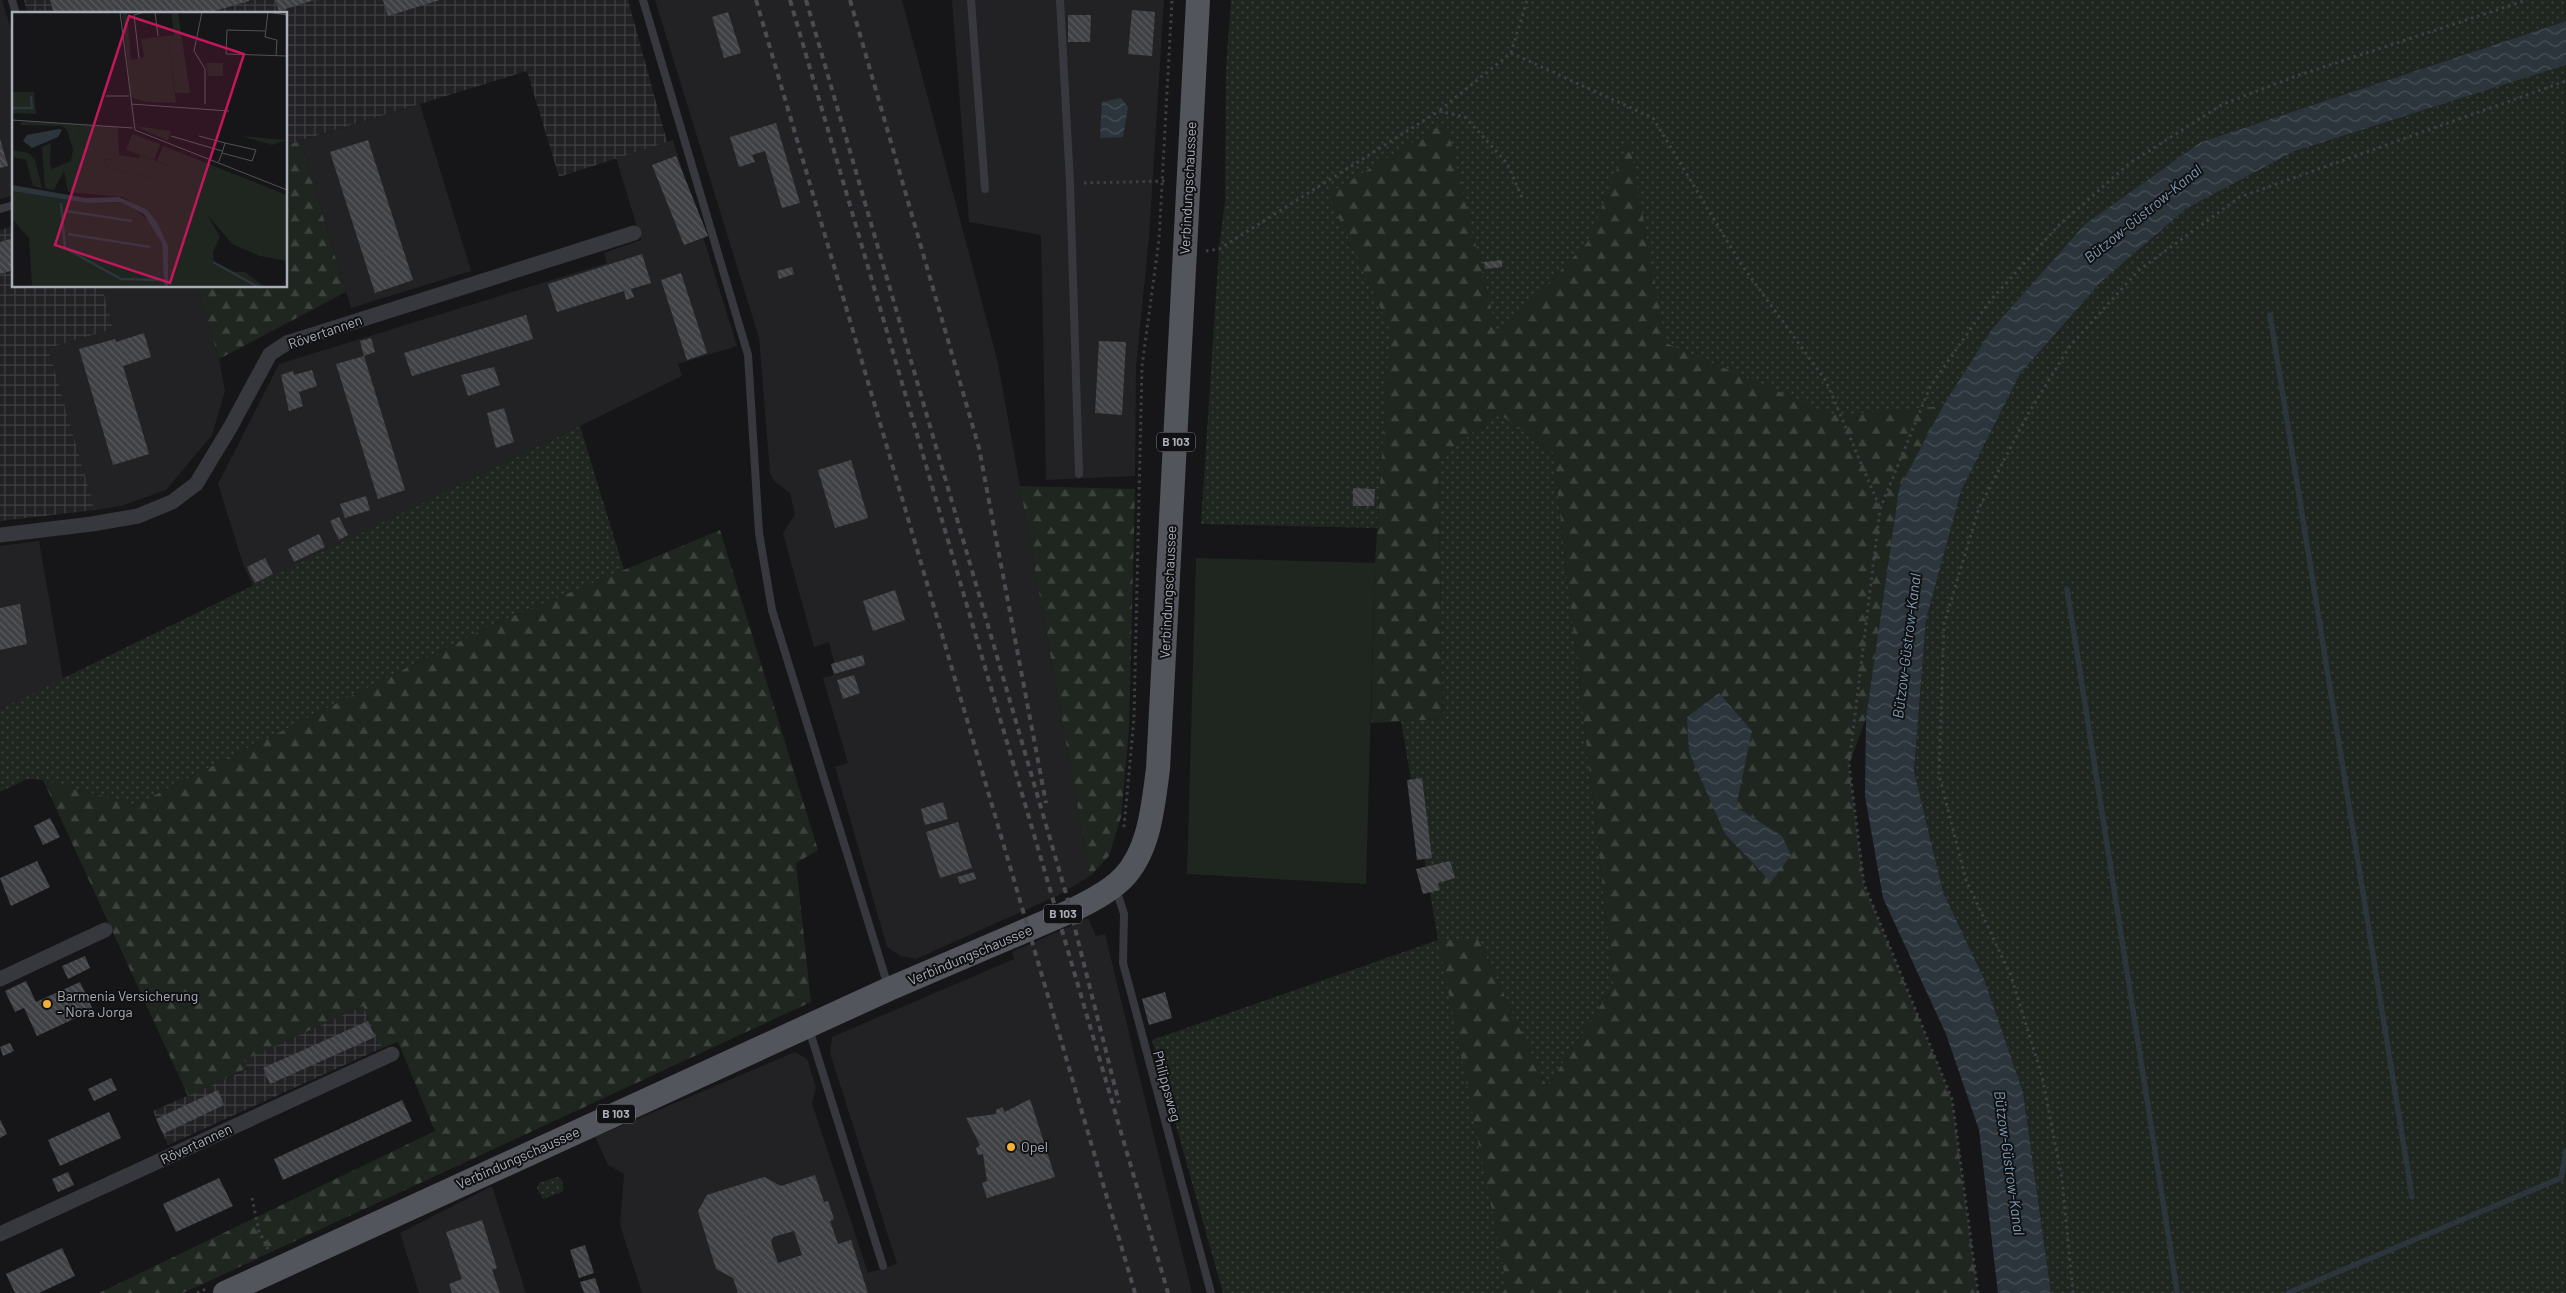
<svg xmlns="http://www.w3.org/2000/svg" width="2566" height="1293" viewBox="0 0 2566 1293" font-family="Barlow,sans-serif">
  <defs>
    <pattern id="industrial-grid" width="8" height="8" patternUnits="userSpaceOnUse" patternTransform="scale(1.25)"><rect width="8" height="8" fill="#222225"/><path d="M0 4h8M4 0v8" fill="none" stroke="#3f3f43"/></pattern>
    <pattern id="grass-dots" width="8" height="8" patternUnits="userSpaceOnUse" patternTransform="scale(1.25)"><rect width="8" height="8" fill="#1e261f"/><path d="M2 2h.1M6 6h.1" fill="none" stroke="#3c433d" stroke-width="1.8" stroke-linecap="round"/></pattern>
    <pattern id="forest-firs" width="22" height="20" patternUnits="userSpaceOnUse" patternTransform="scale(1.25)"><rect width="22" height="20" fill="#1e261f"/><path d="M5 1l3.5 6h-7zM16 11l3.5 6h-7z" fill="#3c433d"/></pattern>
    <pattern id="water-waves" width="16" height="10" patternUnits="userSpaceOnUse" patternTransform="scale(1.25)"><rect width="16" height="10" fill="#2c353c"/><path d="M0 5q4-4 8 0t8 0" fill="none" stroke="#485056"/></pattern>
    <pattern id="building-back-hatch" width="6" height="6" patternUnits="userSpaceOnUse" patternTransform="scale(1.25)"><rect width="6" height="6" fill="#404145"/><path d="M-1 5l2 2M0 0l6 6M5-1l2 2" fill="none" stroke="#595a5e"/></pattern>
  </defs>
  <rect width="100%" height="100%" fill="#161618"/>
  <!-- built -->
  <g fill="#222225">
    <polygon points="0,0 2,0 14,39 14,195 0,199"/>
    <polygon points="655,0 902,0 998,363 1090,876 1059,895 916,959 901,956 887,947 835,767 848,763 823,678 834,675 831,664 834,662 829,642 814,647 783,533 795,514 790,493 774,481 770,473 759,338"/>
    <polygon points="952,0 1164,0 1149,238 1136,367 1135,476 1046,480 1041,235 969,222"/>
    <polygon points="420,104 471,271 351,308 300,141"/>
    <polygon points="673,140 737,346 678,364 682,376 253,586 243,564 218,484 279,364 607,263 604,253 641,240 616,158"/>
    <polygon points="102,286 197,286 219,359 225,391 212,435 166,490 121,506 95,510 48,348 113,329"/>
    <polygon points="39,541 63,679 0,709 0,546"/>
    <polygon points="1088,918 1096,936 1105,934 1192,1293 642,1293 620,1225 624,1174 608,1165 595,1137 795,1052 807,1059 816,1087 812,1103 868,1273 897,1264 830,1053 832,1037 1014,959 1012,952"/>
    <polygon points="492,1186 526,1293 419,1293 400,1233"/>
  </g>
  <!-- industrial -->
  <g fill="url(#industrial-grid)">
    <polygon points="24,0 628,0 667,142 559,177 527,71 286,145 286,14 28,14"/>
    <polygon points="14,226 14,286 102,286 113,329 48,348 95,510 0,521 0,230"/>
    <polygon points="363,1006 382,1048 168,1145 153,1111 248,1069 244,1060"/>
  </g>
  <!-- grass -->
  <g fill="url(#grass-dots)">
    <polygon points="1231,0 2566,0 2566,21 2201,142 2085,224 1992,329 1899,489 1866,718 1553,453 1614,985 1547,1087 1478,939 1507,1286 1501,1293 1223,1293 1152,1040 1438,940 1401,721 1443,719 1438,459 1498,413 1391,329 1377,528 1201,524 1219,249 1225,201 1226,68"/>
    <polygon points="2566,65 2566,1293 2051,1293 2023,1092 1984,979 1943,892 1914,771 1926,620 1961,491 2020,374 2101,282 2187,208 2295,151"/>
    <polygon points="580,426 624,570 494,624 135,805 43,780 27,779 0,792 0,709"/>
    <polygon points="557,1177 561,1179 564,1188 562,1192 543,1199 537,1188 539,1183"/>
  </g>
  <!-- forest -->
  <g fill="url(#forest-firs)">
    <polygon points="1446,122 1498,336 1587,243 1629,140 1666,343 1833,415 1943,406 1899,489 1866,718 1849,765 1864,884 1952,1099 1978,1293 1501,1293 1507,1286 1438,940 1478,939 1547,1087 1614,985 1553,453 1498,413 1438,459 1443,719 1371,723 1375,563 1390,329 1328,194"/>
    <polygon points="300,141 346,292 219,359 197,286 286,286 286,145"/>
    <polygon points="1020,486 1135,489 1129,729 1121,817 1109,856 1090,876"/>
    <polygon points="720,530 818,850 796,863 811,1002 183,1293 99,1293 435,1131 398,1042 382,1048 363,1006 244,1060 248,1068 188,1096 43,780 135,805 494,624"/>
  </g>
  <!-- park -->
  <polygon fill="#1e261f" points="1196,558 1375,563 1366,884 1187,874"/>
  <!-- water -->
  <g fill="url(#water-waves)">
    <polygon points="2566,21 2566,65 2295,151 2187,208 2101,282 2020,374 1961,491 1926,620 1914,771 1943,892 1984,979 2023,1092 2051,1293 1998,1293 1979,1130 1946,1034 1883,898 1865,796 1866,718 1899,489 1943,406 1992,329 2085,224 2201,142"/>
    <polygon points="1121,98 1128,107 1123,137 1100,138 1102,102"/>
    <polygon points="1719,693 1752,731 1736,807 1782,836 1791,855 1771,882 1725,834 1689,752 1687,717"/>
  </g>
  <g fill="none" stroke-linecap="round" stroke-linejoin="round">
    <!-- stream -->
    <g stroke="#2c353c" stroke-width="5.5">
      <polyline points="2270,315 2412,1197"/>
      <polyline points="2067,589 2177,1291"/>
      <polyline points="2288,1293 2561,1178 2566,1151"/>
    </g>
  </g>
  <!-- building -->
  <g fill="url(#building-back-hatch)" fill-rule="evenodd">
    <polygon points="50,0 249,0 249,1 204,14 54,14"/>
    <polygon points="275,0 314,0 279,11"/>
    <polygon points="383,0 440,0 388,16"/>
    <polygon points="1132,10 1155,12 1152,56 1128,54"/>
    <polygon points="728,12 741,53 724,58 712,17"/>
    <polygon points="1068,15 1091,15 1090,42 1068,42"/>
    <polygon points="776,123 800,203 782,208 765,151 752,155 755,162 739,167 730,137"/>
    <polygon points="0,139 8,166 0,168"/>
    <polygon points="368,140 413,280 375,293 330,152"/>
    <polygon points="676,156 708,236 684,245 652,165"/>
    <polygon points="14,238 14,270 0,274 0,242"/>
    <polygon points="642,254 651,283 631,289 634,297 626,300 624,291 557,312 548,284"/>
    <polygon points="1502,260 1502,267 1485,269 1484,262"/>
    <polygon points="792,267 794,274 779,279 777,271"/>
    <polygon points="681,273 707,353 687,360 661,280"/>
    <polygon points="526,315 533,339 412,376 404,353"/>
    <polygon points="144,333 151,357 123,366 149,454 113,465 79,349 115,339 116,342"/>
    <polygon points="371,338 375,352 364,356 360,341"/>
    <polygon points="1099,341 1126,342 1122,415 1095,413"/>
    <polygon points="364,356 405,490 378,499 336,364"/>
    <polygon points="494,367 500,385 468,396 461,375"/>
    <polygon points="312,370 317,386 299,392 303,406 289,411 281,375 293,371 294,375"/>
    <polygon points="504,408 514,442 496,448 487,413"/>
    <polygon points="851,460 868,518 835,528 818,470"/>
    <polygon points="1353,488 1375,489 1374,506 1353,506"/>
    <polygon points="366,496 370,510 345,518 340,504"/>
    <polygon points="339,517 348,535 339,540 330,521"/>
    <polygon points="319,534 325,547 294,562 288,549"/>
    <polygon points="265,558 273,574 255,583 247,567"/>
    <polygon points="895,590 905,620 873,631 863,601"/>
    <polygon points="20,604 27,644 0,650 0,608"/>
    <polygon points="863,655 865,665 834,674 831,664"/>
    <polygon points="854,675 860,693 843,699 837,680"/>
    <polygon points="1422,778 1432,858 1417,860 1407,780"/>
    <polygon points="943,802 948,819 925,825 921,809"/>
    <polygon points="50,818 60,837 43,845 34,826"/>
    <polygon points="958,822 972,868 940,878 926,832"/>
    <polygon points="37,861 50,887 11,906 0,878"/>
    <polygon points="1450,861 1455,878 1438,883 1440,890 1423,894 1416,869"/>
    <polygon points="974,872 976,879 960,884 957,877"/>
    <polygon points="85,956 90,968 68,979 62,966"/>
    <polygon points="26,981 36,1002 80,982 93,1010 37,1036 24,1008 15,1012 5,991"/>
    <polygon points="1165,992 1172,1018 1149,1025 1142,999"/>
    <polygon points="368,1021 375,1037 270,1084 263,1068"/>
    <polygon points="10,1043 14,1051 3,1056 0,1047"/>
    <polygon points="111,1078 117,1090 94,1101 88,1089"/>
    <polygon points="218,1090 224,1105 163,1134 156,1119"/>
    <polygon points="1030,1099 1055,1177 987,1198 982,1183 987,1181 983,1154 978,1155 976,1148 980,1145 966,1118 996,1114 996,1110 1002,1107 1005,1112"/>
    <polygon points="402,1100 412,1121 283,1180 274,1159"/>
    <polygon points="109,1112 121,1138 60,1166 48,1140"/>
    <polygon points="0,1119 7,1134 0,1138"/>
    <polygon points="68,1172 74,1185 58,1192 52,1179"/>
    <path d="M815,1175l9,27 4,-1 6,18 -4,2 8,23 13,-4 17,53h-130l-5,-15 -17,-9 -18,-58 9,-16 57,-18 17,9zM794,1231l8,24 -24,8 -7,-21 2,-5z"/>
    <polygon points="219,1178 233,1206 176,1232 163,1204"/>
    <polygon points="482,1220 497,1268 492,1270 500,1293 452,1293 449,1284 462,1279 446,1232"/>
    <polygon points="585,1245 594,1273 579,1278 570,1250"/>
    <polygon points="62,1248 75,1276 39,1293 15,1293 6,1274"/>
    <polygon points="595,1278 600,1293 584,1293 580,1282"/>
  </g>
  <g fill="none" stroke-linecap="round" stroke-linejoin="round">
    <!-- path -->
    <g stroke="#3d3f44" stroke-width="3" stroke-dasharray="2.5 4" stroke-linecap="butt">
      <polyline points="1511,53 1653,118 1741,264 1826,381 1880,508"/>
      <polyline points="1440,110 1511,53 1527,0"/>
      <polyline points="1084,183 1165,181"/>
      <polyline points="1206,251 1219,249 1439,111 1465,117 1507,163 1523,200"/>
      <polyline points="1124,827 1134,718 1142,366 1159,240 1172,0"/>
      <polyline points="252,1198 259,1231 268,1249"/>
      <polyline points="197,1293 206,1289"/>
      <polyline points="1978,1293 1952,1099 1864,884 1849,764 1880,509 1930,387 1990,301 2058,226 2130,163 2223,104 2299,75 2527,0"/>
      <polyline points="2073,1293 2062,1179 2042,1076 2011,976 1966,880 1939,775 1944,624 1979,508 2028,414 2070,346 2139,270 2240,197 2566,81"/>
    </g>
    <!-- service -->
    <g stroke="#37383d" stroke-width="8">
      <polyline points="12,0 16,14"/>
      <polyline points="643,0 748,355 759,533 772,610 888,986"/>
      <polyline points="971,0 985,189"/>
      <polyline points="1060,0 1070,183 1079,474"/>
      <polyline points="0,209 14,205"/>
      <polyline points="1116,889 1124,914 1123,963 1211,1293"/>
      <polyline points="809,1029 883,1266"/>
    </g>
    <!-- minor -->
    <g stroke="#37383d" stroke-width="15">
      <polyline points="0,535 92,524 138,516 172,502 196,484 231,426 270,354 287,343 634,233"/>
      <polyline points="0,979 105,930"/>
      <polyline points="0,1234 392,1054"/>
    </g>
    <!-- primary -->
    <path stroke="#53555c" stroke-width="24" d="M225,1293l664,-304 182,-78c18,-9 38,-19 52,-33 27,-28 30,-73 35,-109l40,-769"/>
    <!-- rail -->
    <g stroke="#4a4c52" stroke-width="4" stroke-dasharray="6 5" stroke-linecap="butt">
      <polyline points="756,0 1135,1293"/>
      <polyline points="790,0 1168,1293"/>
      <polyline points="806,0 1067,897 1119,1103"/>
      <polyline points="850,0 979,448 1046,803"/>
    </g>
  </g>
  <!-- markers -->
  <g fill="#f2b134" stroke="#111113" stroke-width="2">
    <circle cx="47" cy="1004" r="5"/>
    <circle cx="1011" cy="1147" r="5"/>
  </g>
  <g text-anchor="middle" stroke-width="4" stroke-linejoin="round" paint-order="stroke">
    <!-- shield labels -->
    <g fill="#111113" stroke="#7b7e86" stroke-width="1">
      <rect x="1157" y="432.5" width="38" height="19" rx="4"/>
      <rect x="1044" y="904.5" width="38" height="19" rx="4"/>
      <rect x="597" y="1104.5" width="38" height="19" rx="4"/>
    </g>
    <g font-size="12" font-weight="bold" fill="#a8adb8">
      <text x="1176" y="446">B 103</text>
      <text x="1063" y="918">B 103</text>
      <text x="616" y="1118">B 103</text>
    </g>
    <!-- street labels -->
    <g font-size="14" fill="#a8adb8" stroke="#111113">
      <text transform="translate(1188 188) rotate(-87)" y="5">Verbindungschaussee</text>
      <text transform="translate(325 332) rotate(-19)" y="5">Rövertannen</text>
      <text transform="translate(1168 592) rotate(-87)" y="5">Verbindungschaussee</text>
      <text transform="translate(970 955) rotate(-23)" y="5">Verbindungschaussee</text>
      <text transform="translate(1167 1086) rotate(75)" y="5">Philippsweg</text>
      <text transform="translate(196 1144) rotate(-25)" y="5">Rövertannen</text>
      <text transform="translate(518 1158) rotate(-24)" y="5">Verbindungschaussee</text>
    </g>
    <!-- poi labels -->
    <g font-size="14" fill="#a8adb8" stroke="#111113" text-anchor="start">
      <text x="57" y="1001">Barmenia Versicherung<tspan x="57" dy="16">- Nora Jorga</tspan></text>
      <text x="1021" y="1152">Opel</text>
    </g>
    <!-- water labels -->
    <g font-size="15" font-style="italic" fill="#7f9bb3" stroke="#111113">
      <text transform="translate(2143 214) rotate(-39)" y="5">Bützow-Güstrow-Kanal</text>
      <text transform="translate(1907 646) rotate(-83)" y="5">Bützow-Güstrow-Kanal</text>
      <text transform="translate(2009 1163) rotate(82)" y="5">Bützow-Güstrow-Kanal</text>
    </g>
  </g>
  <!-- overview -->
  <g transform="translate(12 12)">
    <rect width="275" height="275" fill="#161618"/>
    <path d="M159,0h7l12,81h-15l-6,-50 5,-9zM0,80h22l2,22 -24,-1zM65,113l41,1 1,29 20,3v4l23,7 12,-1 -17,-7 6,-15 124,49v66l-27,-5 -28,-12 -25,-30 13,23 -7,15 1,10 21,10h10l20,15h-97v-41l-22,-37 -20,-10 32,-20 -48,-10 -7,-9 15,-2 -32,-7 -7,-12zM0,179l76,12 32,-1 13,6 19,15 10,20 2,44h-132l-3,-49 -17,-19z" fill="#1e261f"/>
    <path d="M110,0h5l4,48 13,-3 -3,-18 33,-4 -5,8 7,60 -31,-1 -14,-5zM194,51h17v13h-15zM10,109l55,3 2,15 7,12 33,4 -1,3 -15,2 7,9 49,10 5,-3 -2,-7 -24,-7 2,-7 35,13 14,-1 3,12 -21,-1 14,17 -20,-2 -11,12 -2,10 -29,-18 -55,-5 -4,-21 -10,19 -9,-2 -3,-41 9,-4 -1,21 2,5 19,-8 2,-11 -6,-20 -5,-4 -42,-1zM123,114l36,5 -3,10zM229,124l45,4 -14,5zM0,138l17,3 6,7 7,28 -9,-2 -7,-26 -14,-3z" fill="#1e261f"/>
    <path d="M120,122l28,10 -6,16 -28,-10z" fill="#1e261f"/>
    <path d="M47,117l3,1 -4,7 -26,11 -9,-7 4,-6zM0,173l74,13 33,-1 27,12 11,13 11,24v41h-4l-2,-44 -18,-29 -24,-12 -32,1 -76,-12z" fill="#2c353c"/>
    <path fill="none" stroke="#2c353c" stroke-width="2.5" d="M0,96h20l-1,-12M49,191l4,45 56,31 37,1M54,199l66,10M56,222l82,13M201,250l45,25"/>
    <path fill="none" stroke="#505258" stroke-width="1" d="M108,0l15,118 152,60M143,0l3,24M190,0l-8,39 11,18v35M256,0l-3,25 12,3 -1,16M256,0l19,3M253,19l-38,-1 -1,24 61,2M127,46l-5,-43 11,-3M94,84h23M119,92l98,7M0,108l121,8M159,124l51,15M187,124l26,7M206,150l1,-1 3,-8 3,-10 31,7 -4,11 -30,-8"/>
    <path fill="#c2185b" fill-opacity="0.15" stroke="#c2185b" stroke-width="2.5" d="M117,4l115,38 -74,229 -115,-38z"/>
    <rect width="275" height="275" fill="none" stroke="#a8adb8" stroke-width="2.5"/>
  </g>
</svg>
